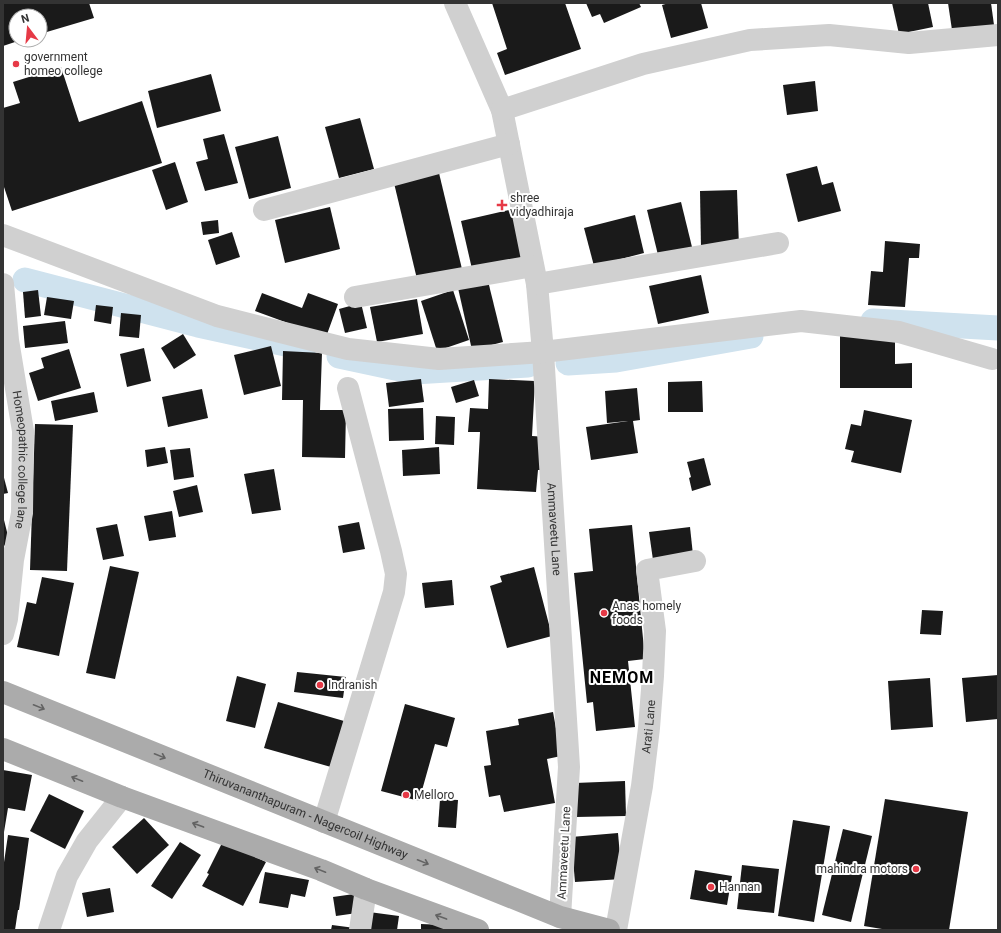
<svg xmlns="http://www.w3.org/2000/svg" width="1001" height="933" viewBox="0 0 1001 933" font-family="Roboto,sans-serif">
  <rect width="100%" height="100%" fill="#fff"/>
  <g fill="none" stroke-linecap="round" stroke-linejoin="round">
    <!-- canal -->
    <g stroke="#cfe2ee" stroke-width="25">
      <polyline points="25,280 198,325 304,348"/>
      <polyline points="873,321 998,328"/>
      <polyline points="339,356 414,372 528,365"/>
      <polyline points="568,363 616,360 751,336"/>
    </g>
  </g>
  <!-- building -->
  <g fill="#1a1a1a">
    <polygon points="3,3 89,3 94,18 40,34 40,16 16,16 16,40 21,40 3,46"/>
    <polygon points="492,3 565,3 581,49 505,75 497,53 507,49"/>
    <polygon points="586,3 639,3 641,7 604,23 600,14 592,17"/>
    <polygon points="669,3 701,3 708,28 671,38 662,5"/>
    <polygon points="892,3 928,3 933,27 899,34"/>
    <polygon points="948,3 991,3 994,25 952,30"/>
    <polygon points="61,67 79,122 142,101 162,163 12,211 3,184 3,108 20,103 13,82"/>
    <polygon points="211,74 221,111 157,128 148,91"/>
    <polygon points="815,81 818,111 787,115 783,85"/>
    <polygon points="360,118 374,169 339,178 325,127"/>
    <polygon points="224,134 238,183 205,191 196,162 208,159 203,139"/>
    <polygon points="278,136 291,188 249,199 235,147"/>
    <polygon points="175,162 188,202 166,210 152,170"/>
    <polygon points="817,166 822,185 833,182 841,211 798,222 786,174"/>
    <polygon points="439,173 462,269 417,279 394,183"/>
    <polygon points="737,190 739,247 701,248 700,191"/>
    <polygon points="681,202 692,247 658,255 647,210"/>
    <polygon points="330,207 340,249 285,263 275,220"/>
    <polygon points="517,208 528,256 472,269 461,221"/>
    <polygon points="635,215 644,253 594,266 584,228"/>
    <polygon points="218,220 219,233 203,235 201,222"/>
    <polygon points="232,232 240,257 216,265 208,240"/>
    <polygon points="885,241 920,244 919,258 909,258 905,307 868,305 871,271 883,272"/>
    <polygon points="701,275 709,313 658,324 649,286"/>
    <polygon points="488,281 503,342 472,350 458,288"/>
    <polygon points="38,290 41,316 25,318 23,292"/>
    <polygon points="453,290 469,340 437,351 421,301"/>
    <polygon points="262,293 302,308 308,293 338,304 326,337 255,311"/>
    <polygon points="47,297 74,301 71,319 44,315"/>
    <polygon points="417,299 423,334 377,342 370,307"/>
    <polygon points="361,303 367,328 345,333 339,309"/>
    <polygon points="96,305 113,307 111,324 94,321"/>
    <polygon points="121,313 141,315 139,338 119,336"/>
    <polygon points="65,321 68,343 25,348 23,326"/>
    <polygon points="183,334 196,355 174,369 161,348"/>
    <polygon points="840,336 895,336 895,364 912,363 912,388 840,388"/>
    <polygon points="271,346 281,386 244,395 234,355"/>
    <polygon points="144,348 151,381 127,387 120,354"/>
    <polygon points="69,349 81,388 38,401 29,373 44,368 41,358"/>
    <polygon points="283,351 322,353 320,410 346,410 345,458 302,457 303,400 282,400"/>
    <polygon points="421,379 424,402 389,407 386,383"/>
    <polygon points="489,379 535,381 532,436 547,437 546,470 538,470 536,492 477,489 480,432 468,432 470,408 488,409"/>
    <polygon points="474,380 479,396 456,403 451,387"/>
    <polygon points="702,381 703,412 668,412 668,382"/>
    <polygon points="637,388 640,420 633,421 638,453 591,460 586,427 628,421 607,423 605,391"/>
    <polygon points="202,389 208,418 168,427 162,397"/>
    <polygon points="94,392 98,412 55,421 51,401"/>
    <polygon points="423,408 424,440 389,441 388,409"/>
    <polygon points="864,410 912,420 901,473 851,462 854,451 845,449 851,424 861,426"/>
    <polygon points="436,416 455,417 454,445 435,444"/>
    <polygon points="35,424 73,425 67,571 30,570"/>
    <polygon points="165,447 168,463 147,467 145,450"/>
    <polygon points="439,447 440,474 403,476 402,450"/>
    <polygon points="190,448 194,477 174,480 170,450"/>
    <polygon points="704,458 711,485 692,491 689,478 691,477 687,462"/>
    <polygon points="274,469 281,510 252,514 244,474"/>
    <polygon points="3,474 8,493 3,494"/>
    <polygon points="197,485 203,512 179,517 173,491"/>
    <polygon points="172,511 176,537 149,541 144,516"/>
    <polygon points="3,516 10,544 3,546"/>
    <polygon points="359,522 365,549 343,553 338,526"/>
    <polygon points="117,524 124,556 103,560 96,528"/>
    <polygon points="632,525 645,659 628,661 635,727 596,731 593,702 587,703 574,573 593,571 589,529"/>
    <polygon points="690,527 693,555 653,560 649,532"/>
    <polygon points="110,566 139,572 115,679 86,673"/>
    <polygon points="534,567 552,636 507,648 490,586 502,582 500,576"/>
    <polygon points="42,577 74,583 59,656 17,647 27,602 36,604"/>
    <polygon points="452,580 454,605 425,608 422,583"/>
    <polygon points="922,610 943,611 941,635 920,634"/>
    <polygon points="297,672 346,677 343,698 294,692"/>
    <polygon points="998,675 998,719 966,722 962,678"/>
    <polygon points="237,676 266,684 255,728 226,721"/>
    <polygon points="930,678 933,727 891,730 888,681"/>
    <polygon points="278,702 344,721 331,767 264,748"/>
    <polygon points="405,704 455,718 447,747 435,744 419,801 381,791"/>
    <polygon points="553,712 561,756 547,759 555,803 504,812 500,795 489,797 484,766 491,765 486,731 519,725 518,719"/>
    <polygon points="3,770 32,775 25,811 8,808 4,832 3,832"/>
    <polygon points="625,781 626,816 576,817 575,783"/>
    <polygon points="49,794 84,811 65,849 30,831"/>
    <polygon points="440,799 458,800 456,828 438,827"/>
    <polygon points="885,799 968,812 949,930 888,930 864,926"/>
    <polygon points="144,818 169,845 137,874 112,847"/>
    <polygon points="793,820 830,826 814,922 778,916"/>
    <polygon points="843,829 872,836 851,922 822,915"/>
    <polygon points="618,833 622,879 575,882 571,837"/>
    <polygon points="8,835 29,838 19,910 18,910 15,930 3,930 3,869"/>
    <polygon points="223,841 266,862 243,906 202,886 209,874 207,873"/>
    <polygon points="180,842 201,855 172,899 151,886"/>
    <polygon points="742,865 779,869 774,913 737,909"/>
    <polygon points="695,870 732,876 727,905 690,899"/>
    <polygon points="265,872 309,880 305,897 291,894 288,908 259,903"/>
    <polygon points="110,888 114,912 87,917 82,893"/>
    <polygon points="354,894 357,913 336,916 333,897"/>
    <polygon points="369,912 399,916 397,930 366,930"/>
    <polygon points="421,924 444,925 443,930 421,930"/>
    <polygon points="332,925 355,928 355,930 331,930"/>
  </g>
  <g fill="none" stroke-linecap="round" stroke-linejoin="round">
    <!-- minor -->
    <g stroke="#d0d0d0" stroke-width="22">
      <path id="s1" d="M455,3l47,107 35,174 6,68 26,415 -9,150"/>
      <polyline points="502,110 643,64 750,40 829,35 909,43 998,35"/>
      <polyline points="264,210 509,144"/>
      <polyline points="3,235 217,316 348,349 439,359 543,352 801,321 899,332 992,359"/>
      <path id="s2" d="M3,284l5,56 15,91 -1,82 -9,47 -6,59 -4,15"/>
      <polyline points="537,284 778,243"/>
      <polyline points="355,297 533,266"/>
      <polyline points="324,822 394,592 396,574 391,551 348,388"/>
      <polyline points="49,930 67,876 87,841 122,797"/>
      <polyline points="360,930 366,889"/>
      <path id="s3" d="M616,930l26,-144 7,-58 4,-52 2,-45 -8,-61 48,-9"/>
    </g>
    <!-- major -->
    <g stroke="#ababab" stroke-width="22">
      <path id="s4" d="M3,692l557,225 49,13"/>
      <polyline points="3,749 122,797 321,870 366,889 478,930"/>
    </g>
  </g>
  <!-- one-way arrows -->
  <defs><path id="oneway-shaft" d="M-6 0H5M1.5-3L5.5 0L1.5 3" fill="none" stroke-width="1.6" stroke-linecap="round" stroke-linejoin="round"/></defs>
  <g stroke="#636363">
    <use href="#oneway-shaft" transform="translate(39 707) rotate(22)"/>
    <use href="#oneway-shaft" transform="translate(160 756) rotate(22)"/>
    <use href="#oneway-shaft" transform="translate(77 779) rotate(-158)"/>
    <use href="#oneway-shaft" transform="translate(198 825) rotate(-160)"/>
    <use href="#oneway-shaft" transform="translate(423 862) rotate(22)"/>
    <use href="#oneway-shaft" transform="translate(320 870) rotate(-158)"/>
    <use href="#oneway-shaft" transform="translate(441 917) rotate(-160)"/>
  </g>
  <!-- markers -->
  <g fill="#e63946" stroke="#fff" stroke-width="1.5">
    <circle cx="16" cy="64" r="4"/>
    <path d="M500 199h4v4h4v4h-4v4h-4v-4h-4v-4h4z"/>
    <circle cx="604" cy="613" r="4"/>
    <circle cx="320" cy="685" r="4"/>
    <circle cx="406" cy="795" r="4"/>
    <circle cx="916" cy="869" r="4"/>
    <circle cx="711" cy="887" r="4"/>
  </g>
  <g text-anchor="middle" stroke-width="4" stroke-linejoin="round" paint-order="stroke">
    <!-- poi labels -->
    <g font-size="12" fill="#333" stroke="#fff" text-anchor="start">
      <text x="24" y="61">government<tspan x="24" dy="14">homeo college</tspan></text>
      <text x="510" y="202">shree<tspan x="510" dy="14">vidyadhiraja</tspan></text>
      <text x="612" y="610">Anas homely<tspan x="612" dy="14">foods</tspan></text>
      <text x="328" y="689">Indranish</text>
      <text x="414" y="799">Melloro</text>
      <text x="908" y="873" text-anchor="end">mahindra motors</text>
      <text x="719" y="891">Hannan</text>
    </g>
    <!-- street labels -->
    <g font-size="12" fill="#333" stroke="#fff">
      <text dy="4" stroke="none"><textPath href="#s2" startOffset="177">Homeopathic college lane</textPath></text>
      <text dy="4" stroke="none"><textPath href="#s1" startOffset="540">Ammaveetu Lane</textPath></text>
      <text dy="4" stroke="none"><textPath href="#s3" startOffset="206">Arati Lane</textPath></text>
      <text dy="4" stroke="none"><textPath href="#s4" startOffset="326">Thiruvananthapuram - Nagercoil Highway</textPath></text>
      <text transform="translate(564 853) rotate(-87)" y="4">Ammaveetu Lane</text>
    </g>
    <!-- district labels -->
    <g font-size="16" font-weight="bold" letter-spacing="1" fill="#000" stroke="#fff">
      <text x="622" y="683">NEMOM</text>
    </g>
  </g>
  <!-- border -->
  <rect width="1001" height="933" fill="none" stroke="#333333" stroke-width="8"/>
  <!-- north arrow -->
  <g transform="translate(28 28) rotate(344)"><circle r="19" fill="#ffffff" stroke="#adadad"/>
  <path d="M0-3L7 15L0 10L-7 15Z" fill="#e63946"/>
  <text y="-6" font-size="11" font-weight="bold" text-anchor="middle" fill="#333333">N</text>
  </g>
</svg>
